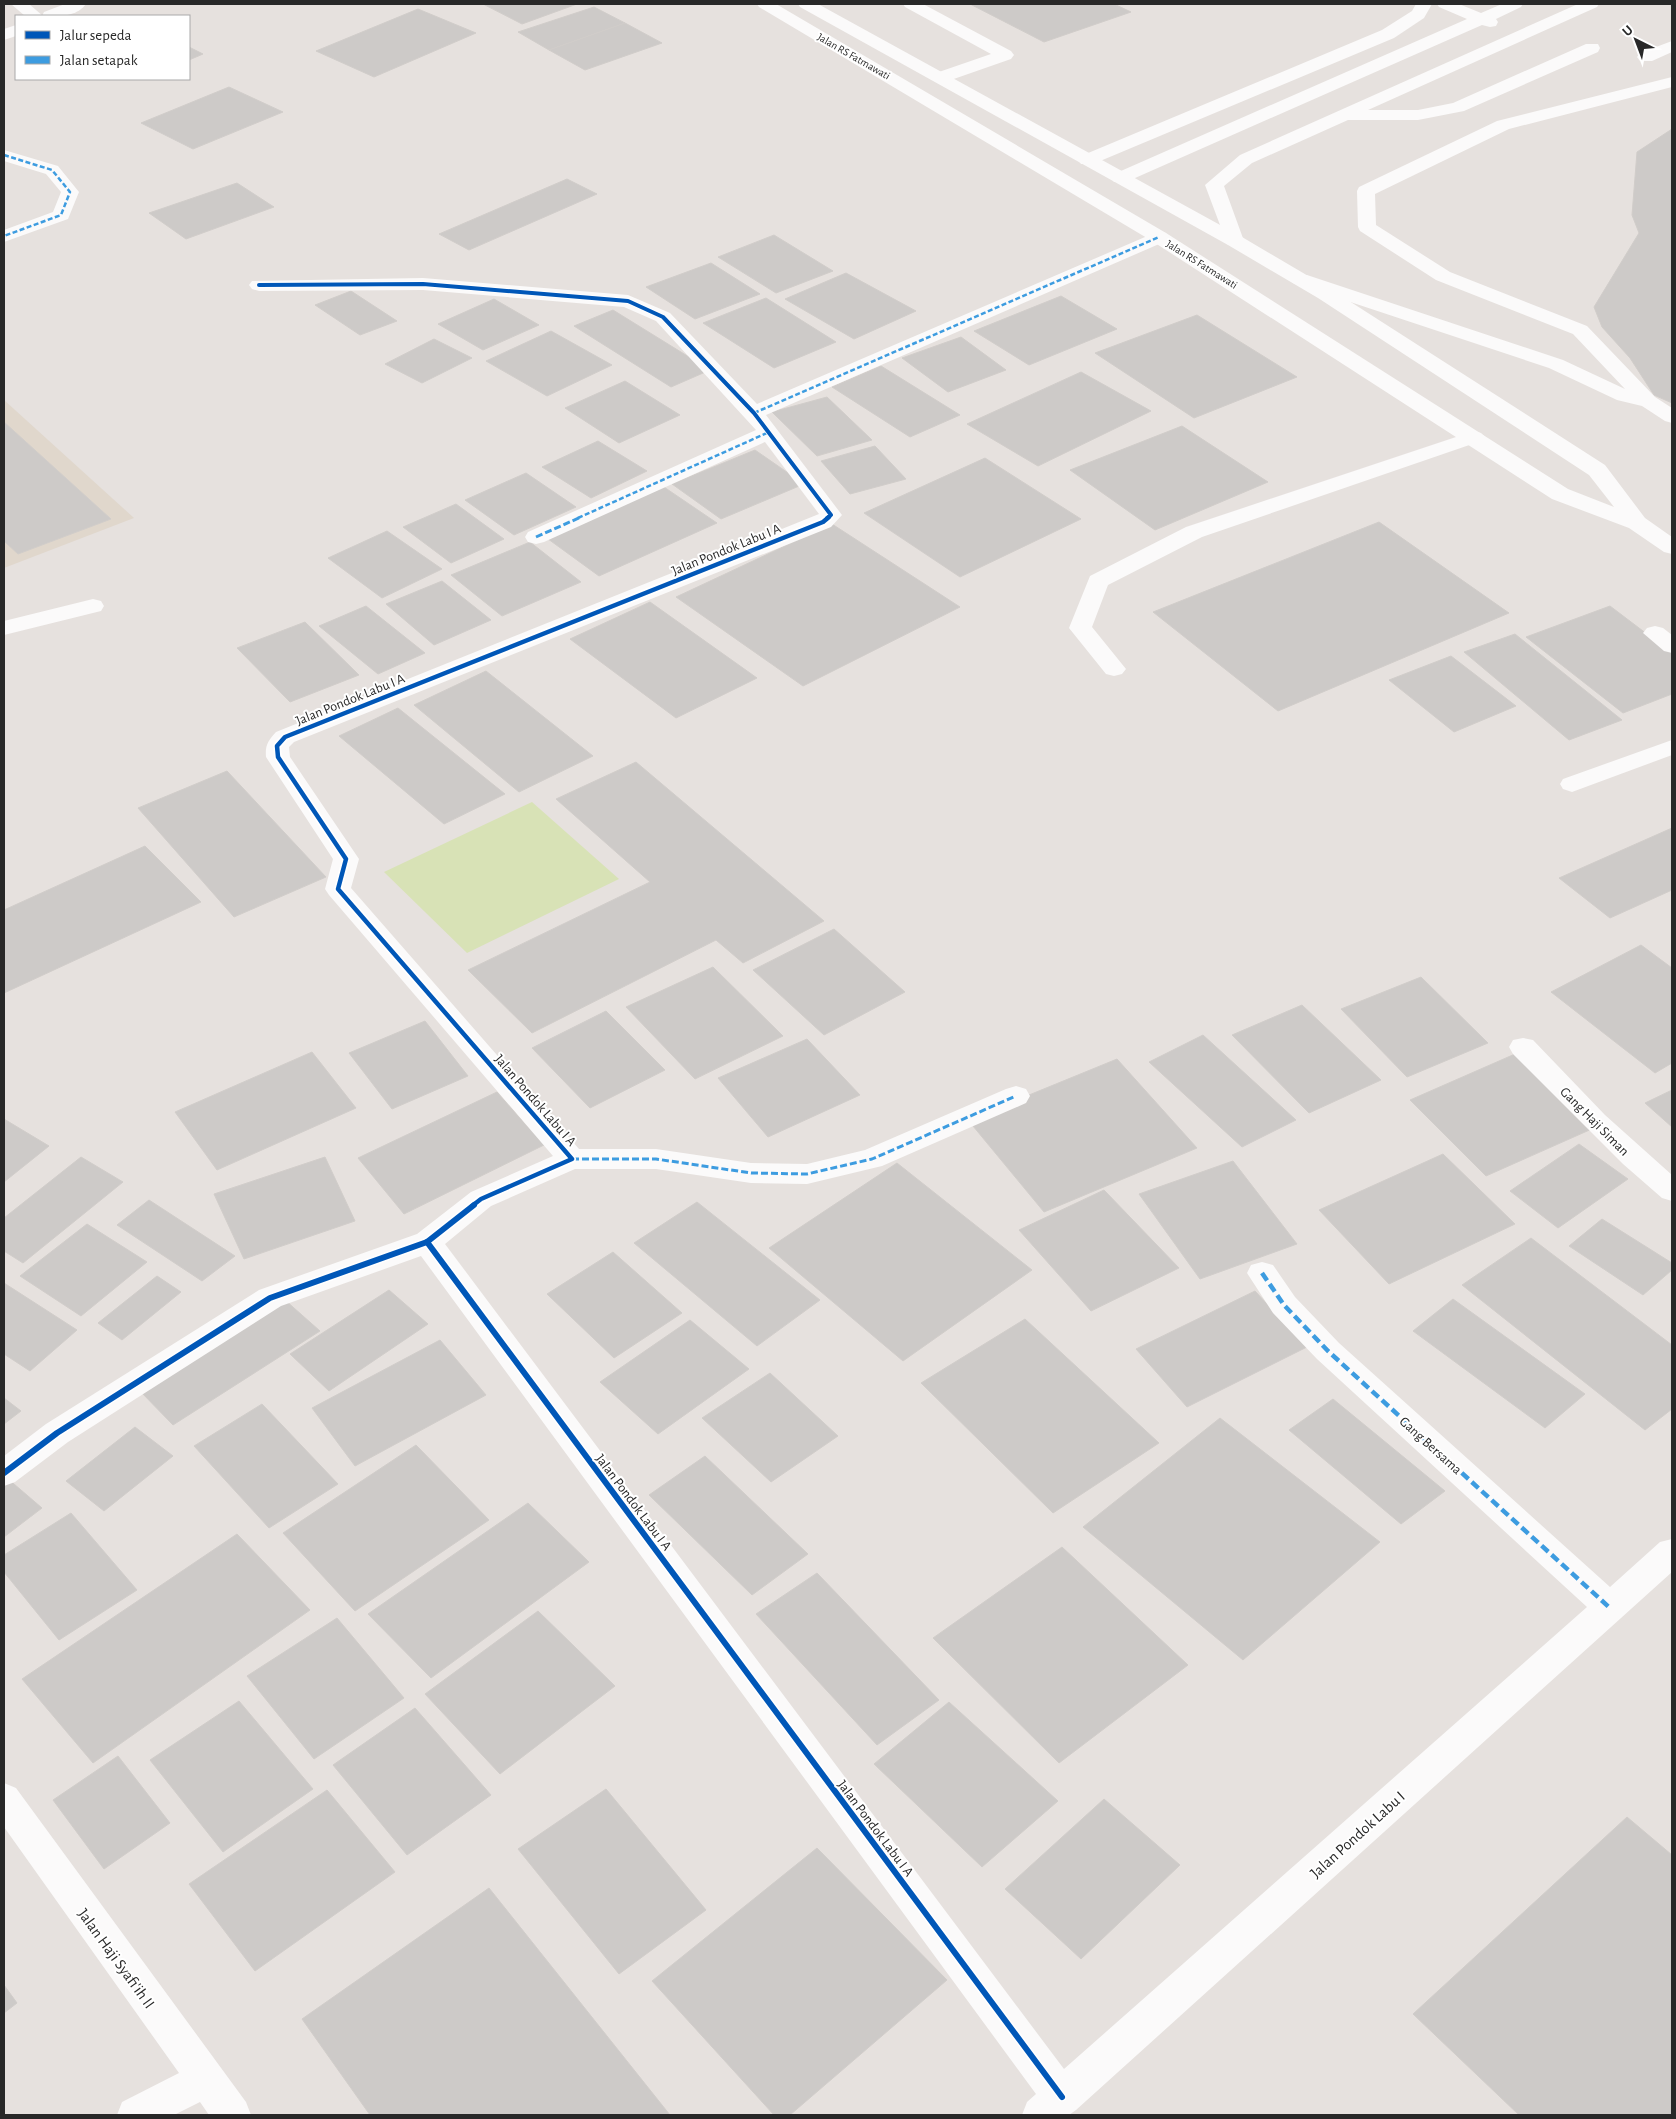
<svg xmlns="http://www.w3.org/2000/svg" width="1676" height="2119" viewBox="0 0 1676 2119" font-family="'Alegreya Sans',sans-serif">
  <rect width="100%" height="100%" fill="#e6e1de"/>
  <!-- education -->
  <polygon fill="#e0d7cc" points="4,400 134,518 4,568"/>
  <!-- pitch -->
  <polygon fill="#d8e2b6" points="532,802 619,879 467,953 384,872"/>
  <!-- building -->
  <g fill="#cdcac8" stroke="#d1cdca">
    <polygon points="483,4 577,4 522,24"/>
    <polygon points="970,4 1114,4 1131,12 1044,42"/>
    <polygon points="594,7 625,23 549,50 518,32"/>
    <polygon points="418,9 476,33 374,77 316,51"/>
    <polygon points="625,23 662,43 585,70 549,50"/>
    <polygon points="189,47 203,54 189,60"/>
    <polygon points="229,87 283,112 193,149 141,123"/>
    <polygon points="1672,129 1672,403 1654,395 1630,358 1602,327 1594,307 1639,233 1632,215 1637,152"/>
    <polygon points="567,179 597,194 469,250 439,234"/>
    <polygon points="237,183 274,207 186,239 149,213"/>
    <polygon points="774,235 833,271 776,293 718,257"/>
    <polygon points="711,263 760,294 695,319 646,287"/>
    <polygon points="846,273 916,311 854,339 785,299"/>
    <polygon points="351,291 397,321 360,335 315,305"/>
    <polygon points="1061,296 1117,329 1029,365 974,331"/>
    <polygon points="766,298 836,342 774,368 703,323"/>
    <polygon points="494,299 539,325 483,350 438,324"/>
    <polygon points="613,310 710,370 671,387 574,326"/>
    <polygon points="1197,315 1297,377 1194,418 1095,353"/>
    <polygon points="551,331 612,365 547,396 486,361"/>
    <polygon points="961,337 1006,370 948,392 902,358"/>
    <polygon points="434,339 472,358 422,383 385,364"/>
    <polygon points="881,366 960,415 910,437 832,387"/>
    <polygon points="1081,372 1151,411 1038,466 967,424"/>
    <polygon points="625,381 680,415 619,443 565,408"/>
    <polygon points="827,397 872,440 817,456 772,412"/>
    <polygon points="4,422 111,519 18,554 4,541"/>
    <polygon points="1182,426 1268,482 1155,530 1070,470"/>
    <polygon points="598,441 647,471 591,498 542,467"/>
    <polygon points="875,446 906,479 850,494 821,461"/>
    <polygon points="755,450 804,484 721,519 672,484"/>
    <polygon points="985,458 1081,519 960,577 864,513"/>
    <polygon points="526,473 576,507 514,535 465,500"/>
    <polygon points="661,485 717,523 599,576 544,536"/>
    <polygon points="456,504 504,539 451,563 403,527"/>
    <polygon points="1379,522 1509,613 1278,711 1153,612"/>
    <polygon points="832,524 960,607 803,686 676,597"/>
    <polygon points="387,531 442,569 382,598 328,558"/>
    <polygon points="530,542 581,582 502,616 451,575"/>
    <polygon points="442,581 491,620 434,645 386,604"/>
    <polygon points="650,602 757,678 676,718 570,639"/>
    <polygon points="366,606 425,653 378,674 319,626"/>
    <polygon points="1610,606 1672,653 1672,694 1623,713 1526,637"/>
    <polygon points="305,622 359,675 290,702 237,648"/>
    <polygon points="1515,634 1622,720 1569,740 1464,652"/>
    <polygon points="1451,656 1516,706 1454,732 1389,680"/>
    <polygon points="486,671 593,756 519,792 414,705"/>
    <polygon points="398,708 505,794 444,824 339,736"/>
    <polygon points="636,762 824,921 743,963 716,940 532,1033 468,970 650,882 556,799"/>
    <polygon points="227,771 326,877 234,917 138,808"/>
    <polygon points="1672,828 1672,890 1610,918 1559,878"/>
    <polygon points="145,846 201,902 4,993 4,910"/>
    <polygon points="834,929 905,992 824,1035 753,970"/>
    <polygon points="1641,945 1672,968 1672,1063 1655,1073 1551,992"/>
    <polygon points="713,967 783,1036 695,1079 626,1007"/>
    <polygon points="1421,977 1488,1043 1407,1077 1341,1009"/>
    <polygon points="1302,1005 1381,1080 1309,1113 1232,1035"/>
    <polygon points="606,1011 665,1070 590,1108 532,1048"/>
    <polygon points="425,1021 468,1076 392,1109 349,1053"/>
    <polygon points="1203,1035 1296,1120 1242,1147 1149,1062"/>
    <polygon points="807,1039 860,1095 768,1137 718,1078"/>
    <polygon points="312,1052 356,1108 217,1170 175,1112"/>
    <polygon points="1515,1054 1594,1128 1486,1176 1410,1100"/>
    <polygon points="1117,1059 1197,1148 1044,1212 968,1120"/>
    <polygon points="1672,1090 1672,1127 1645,1103"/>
    <polygon points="497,1092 544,1145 404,1214 358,1158"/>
    <polygon points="4,1119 49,1146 4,1182"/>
    <polygon points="1579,1144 1628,1179 1558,1228 1510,1191"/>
    <polygon points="1443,1154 1515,1224 1389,1284 1319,1210"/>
    <polygon points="81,1157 123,1182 23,1263 4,1251 4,1218"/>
    <polygon points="325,1157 355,1221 244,1259 214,1194"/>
    <polygon points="1233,1161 1297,1244 1200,1279 1139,1194"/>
    <polygon points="897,1163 1032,1270 903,1361 769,1248"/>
    <polygon points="1104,1190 1179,1268 1091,1311 1019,1230"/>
    <polygon points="149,1200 235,1256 202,1281 117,1225"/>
    <polygon points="697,1202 820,1300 757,1346 634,1243"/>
    <polygon points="1602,1219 1672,1263 1672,1270 1643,1295 1569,1246"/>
    <polygon points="87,1224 147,1262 81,1316 20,1276"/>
    <polygon points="1531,1238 1672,1345 1672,1409 1645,1430 1462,1285"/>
    <polygon points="613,1252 682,1313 614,1358 547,1294"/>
    <polygon points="157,1276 181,1292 122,1340 98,1323"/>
    <polygon points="4,1283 77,1330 30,1371 4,1354"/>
    <polygon points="389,1290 428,1324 329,1391 290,1354"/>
    <polygon points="1255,1291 1307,1347 1187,1407 1136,1349"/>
    <polygon points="1453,1299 1585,1394 1545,1428 1413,1331"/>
    <polygon points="285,1300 320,1331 173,1425 140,1391"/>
    <polygon points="1025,1319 1159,1443 1053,1513 921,1383"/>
    <polygon points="690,1320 749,1369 658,1434 600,1382"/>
    <polygon points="440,1340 486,1395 355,1466 312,1408"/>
    <polygon points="770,1373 838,1436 771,1482 702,1418"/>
    <polygon points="4,1398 21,1411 4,1424"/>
    <polygon points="1333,1399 1445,1491 1401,1524 1289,1430"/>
    <polygon points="262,1404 338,1484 269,1528 194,1446"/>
    <polygon points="1220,1418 1380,1542 1243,1660 1083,1527"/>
    <polygon points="135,1427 173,1456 104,1511 66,1481"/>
    <polygon points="416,1445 489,1520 355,1611 283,1533"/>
    <polygon points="705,1456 808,1554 752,1595 649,1495"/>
    <polygon points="7,1478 42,1508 4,1537 4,1480"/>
    <polygon points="528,1503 589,1562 431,1678 368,1614"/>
    <polygon points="71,1513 137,1590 59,1640 4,1572 4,1555"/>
    <polygon points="237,1534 310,1610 93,1763 22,1679"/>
    <polygon points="1062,1547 1188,1665 1059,1763 933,1638"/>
    <polygon points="817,1573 939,1700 877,1745 756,1614"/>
    <polygon points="538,1611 615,1686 500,1774 425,1694"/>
    <polygon points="337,1618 404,1698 314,1759 247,1676"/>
    <polygon points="239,1701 313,1789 223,1852 150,1760"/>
    <polygon points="949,1702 1058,1801 982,1867 874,1764"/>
    <polygon points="415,1708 491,1795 407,1855 333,1765"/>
    <polygon points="118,1756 170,1823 104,1869 53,1800"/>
    <polygon points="606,1789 706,1910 619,1974 518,1849"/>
    <polygon points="327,1790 395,1872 255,1971 189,1884"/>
    <polygon points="1104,1799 1180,1865 1081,1959 1005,1889"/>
    <polygon points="1627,1817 1672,1855 1672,2115 1519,2115 1413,2014"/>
    <polygon points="817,1848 947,1980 790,2115 774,2115 652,1981"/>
    <polygon points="489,1888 670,2115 370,2115 302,2019"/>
    <polygon points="4,1985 17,2003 4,2013"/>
  </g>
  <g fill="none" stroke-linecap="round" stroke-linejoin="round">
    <!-- lane -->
    <g fill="#fbfafa" fill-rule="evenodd">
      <polygon points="903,4 923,4 1011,51 1014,55 1011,59 948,81 936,81 933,77 936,73 991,54 905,7"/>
      <polygon points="1416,4 1432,4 1424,18 1394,38 1093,164 1081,164 1078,160 1081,156 1382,30 1412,11"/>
      <polygon points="1437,4 1459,4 1481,13 1502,4 1523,4 1521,7 1496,19 1498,22 1496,26 1490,27 1482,25 1126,182 1114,182 1111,178 1114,174 1467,19 1439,7"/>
      <polygon points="1578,4 1599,4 1597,7 1368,110 1418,110 1453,103 1586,44 1598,44 1600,48 1598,52 1464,111 1418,120 1348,120 1252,163 1224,186 1244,241 1242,245 1228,245 1226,241 1205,185 1240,155"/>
      <polygon points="1672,41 1672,52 1652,61 1640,61 1637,57 1640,53"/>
      <polygon points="1672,77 1672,87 1509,129 1375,194 1376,225 1450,272 1587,326 1655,397 1672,408 1672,423 1665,421 1642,406 1617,400 1549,368 1293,283 1290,279 1293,275 1307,275 1563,360 1625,389 1573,334 1436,280 1360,231 1358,227 1357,191 1359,187 1497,121"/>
      <polygon points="1655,626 1663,628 1672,635 1672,653 1664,651 1643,633 1647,628"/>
      <polygon points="1672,740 1672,755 1572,792 1563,789 1560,784 1563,779"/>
    </g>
    <!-- street -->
    <g fill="#fbfafa" fill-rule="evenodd">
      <polygon points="11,4 29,4 43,16 25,16"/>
      <polygon points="4,150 58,166 79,192 68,219 4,242 4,230 53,212 61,192 46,174 4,161"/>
      <path d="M1159,231l7,2 2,4 -2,4 -400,174 76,100 -11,12 -537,215 -5,5 1,10 69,102 -8,29 228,261h77l95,14 56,1 58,-14 141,-61 10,-3 10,3 4,7 -4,7 -144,63 -75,18 -56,-1 -95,-14h-81l-84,37 -46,38 619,825 523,-462 -270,-248 -44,-46 -26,-40 4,-8 11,-3 11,3 22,32 44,46 271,244 50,-45 12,-3v33l-596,538 -7,5h-47l5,-13 9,-8 -615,-838 -140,50 -213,136 -53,40 -11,4v-30l42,-32 213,-134 158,-56 54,-42 82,-36 -224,-261 -4,-6 8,-30 -67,-102c-1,-12 2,-16 10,-25l543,-218 -54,-72 -221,100 -8,2 -8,-2 -3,-5 3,-5 228,-102 -100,-109 -32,-14 -201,-17 -164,1 -7,-2 -3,-4 3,-4 171,-3 205,17 42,18 87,91z"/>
      <polygon points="1474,431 1481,433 1485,437 1481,441 1202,537 1108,585 1092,627 1126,669 1122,674 1114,676 1106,674 1069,628 1090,576 1186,527"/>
      <polygon points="93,599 101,601 104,606 101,611 4,635 4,621"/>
      <polygon points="1523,1038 1533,1040 1605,1115 1672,1175 1672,1201 1662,1198 1623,1164 1513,1054 1509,1047 1513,1040"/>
      <polygon points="4,1783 16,1788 246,2102 251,2115 209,2115 200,2102 174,2115 117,2115 122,2102 179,2073 4,1827"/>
    </g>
    <!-- secondary -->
    <g fill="#fbfafa" fill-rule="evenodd">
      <path d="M65,4h21c-9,13 -30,13 -44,12l2,-4z"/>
      <polygon points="757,4 776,4 1166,233 1568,489 1614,507 1589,475 1318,298 1228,245 800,7 798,4 818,4 1242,237 1332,290 1605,465 1645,518 1672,537 1672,554 1664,552 1629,528 1552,499 1152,241 759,7"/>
      <polygon points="16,25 16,36 4,40 4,29"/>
    </g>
    <!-- quiet-far2 -->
    <g stroke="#3d9ce0" stroke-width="2.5" stroke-dasharray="5 2.5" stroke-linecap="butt">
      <polyline points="4,155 52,170 70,192 61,215 4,236"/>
      <polyline points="754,413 1159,237"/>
      <polyline points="578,518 769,432"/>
    </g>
    <!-- quiet-far1 -->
    <g stroke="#3d9ce0" stroke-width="3" stroke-dasharray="7 3" stroke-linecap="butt">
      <polyline points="536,537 581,517"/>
      <polyline points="572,1159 656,1159 751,1173 807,1174 872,1159 1016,1096"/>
    </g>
    <!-- quiet -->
    <polyline stroke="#3d9ce0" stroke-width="4.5" stroke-dasharray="9 4.5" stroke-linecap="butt" points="1262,1273 1284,1305 1328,1351 1610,1608"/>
    <defs>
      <polyline id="cycleway-far2" points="259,285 423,284 628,301 663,317 754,413 831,515 827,518"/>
      <polyline id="cycleway-far1" points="472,1206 481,1199 572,1159 338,889 346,859 278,757 277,746 285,737 823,522 829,517"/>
      <g id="cycleway">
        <polyline points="427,1242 1062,2097"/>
        <polyline points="4,1473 57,1433 270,1298 427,1242 474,1205"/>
      </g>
    </defs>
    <!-- cycleway-far2 casing -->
    <use href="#cycleway-far2" stroke="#fff" stroke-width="5.5"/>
    <!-- cycleway-far1 casing -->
    <use href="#cycleway-far1" stroke="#fff" stroke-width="8"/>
    <!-- cycleway casing -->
    <use href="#cycleway" stroke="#fff" stroke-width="9"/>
    <!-- cycleway-far2 -->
    <use href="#cycleway-far2" stroke="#0057b8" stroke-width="4"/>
    <!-- cycleway-far1 -->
    <use href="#cycleway-far1" stroke="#0057b8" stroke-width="4.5"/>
    <!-- cycleway -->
    <use href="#cycleway" stroke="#0057b8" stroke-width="6"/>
  </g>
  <g text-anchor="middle" stroke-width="4" stroke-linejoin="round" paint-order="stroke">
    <!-- far-street labels -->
    <g font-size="11" fill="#282828" stroke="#fff">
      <text transform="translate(854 56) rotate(30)" y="4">Jalan RS Fatmawati</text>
      <text transform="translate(1202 264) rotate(32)" y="4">Jalan RS Fatmawati</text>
    </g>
    <!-- street labels -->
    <g font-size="14" fill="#282828" stroke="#fff">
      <text transform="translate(726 549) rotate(-22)" y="5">Jalan Pondok Labu I A</text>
      <text transform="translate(350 699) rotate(-22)" y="5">Jalan Pondok Labu I A</text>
      <text transform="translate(536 1100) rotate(49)" y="5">Jalan Pondok Labu I A</text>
      <text transform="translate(1595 1121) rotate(45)" y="5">Gang Haji Siman</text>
      <text transform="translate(1431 1445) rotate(42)" y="5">Gang Bersama</text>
      <text transform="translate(634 1502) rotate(53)" y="5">Jalan Pondok Labu I A</text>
      <text transform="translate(876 1828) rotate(53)" y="5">Jalan Pondok Labu I A</text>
    </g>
    <!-- near-street labels -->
    <g font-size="16" fill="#282828" stroke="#fff">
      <text transform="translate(1357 1834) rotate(-42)" y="6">Jalan Pondok Labu I</text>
      <text transform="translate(117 1958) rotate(54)" y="6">Jalan Haji Syafi'ih II</text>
    </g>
  </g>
  <!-- border -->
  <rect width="1676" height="2119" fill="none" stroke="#282828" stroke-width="10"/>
  <!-- legend -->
  <rect x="15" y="15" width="175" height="65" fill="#ffffff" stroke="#a9a9a9"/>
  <rect x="25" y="31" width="25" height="8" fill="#0057b8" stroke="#a9a9a9"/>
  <text x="60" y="40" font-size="15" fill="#282828">Jalur sepeda</text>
  <rect x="25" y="56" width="25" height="8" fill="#3d9ce0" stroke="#a9a9a9"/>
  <text x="60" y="65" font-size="15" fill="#282828">Jalan setapak</text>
  <!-- north arrow -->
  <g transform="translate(1636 40) rotate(318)" stroke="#ffffff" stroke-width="4" paint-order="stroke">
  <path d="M0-4L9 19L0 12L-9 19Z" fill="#282828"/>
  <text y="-8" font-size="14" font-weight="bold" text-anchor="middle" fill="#282828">U</text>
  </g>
</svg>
